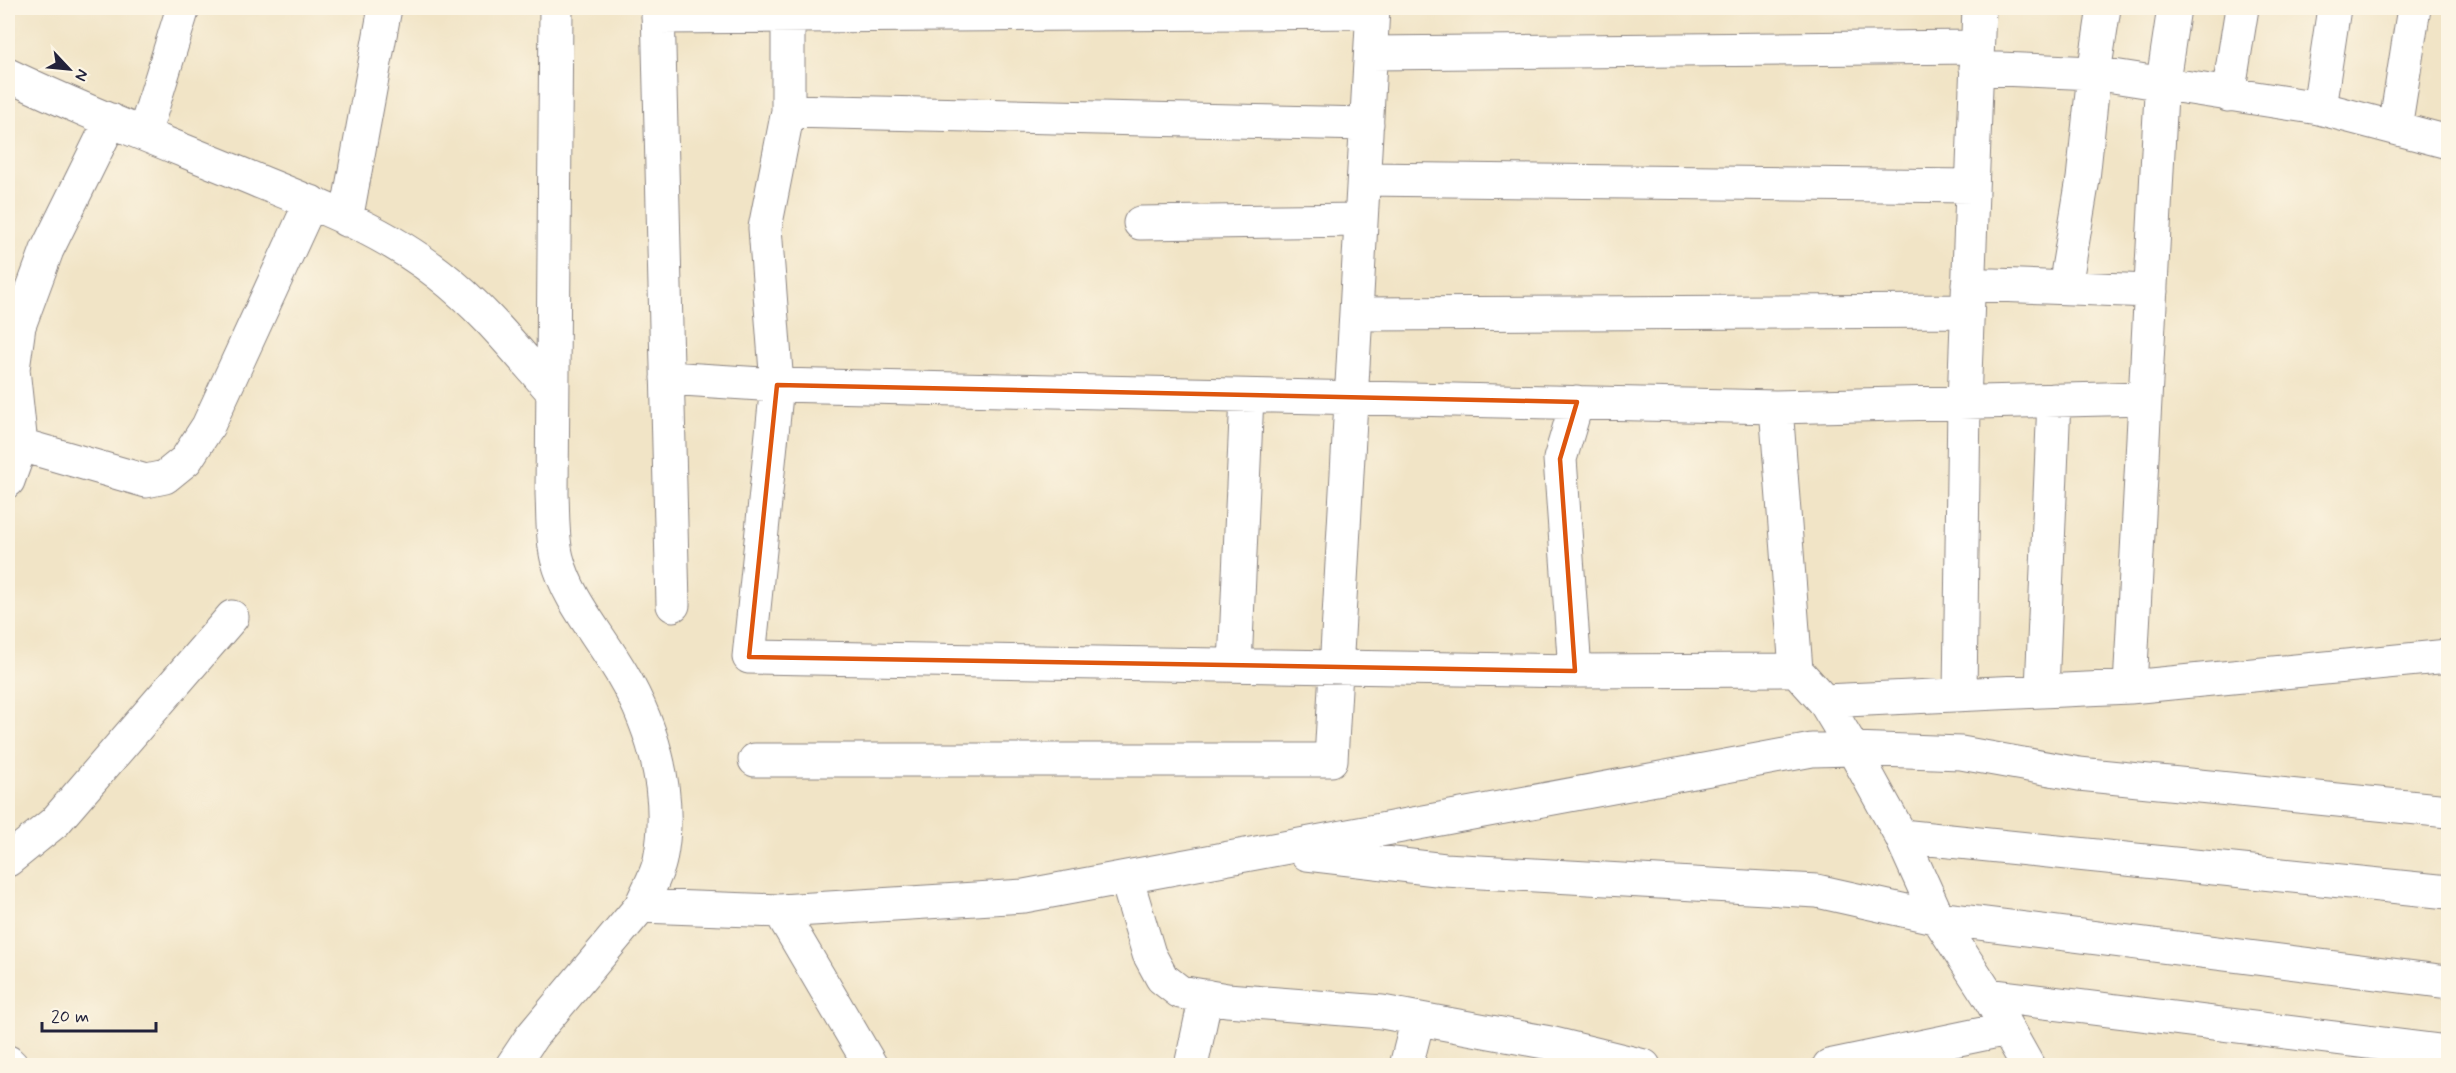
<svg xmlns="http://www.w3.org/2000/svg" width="2456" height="1073" font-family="Mynerve,sans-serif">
<rect width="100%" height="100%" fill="#fcf5e5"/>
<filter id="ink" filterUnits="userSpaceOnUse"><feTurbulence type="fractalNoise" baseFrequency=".0167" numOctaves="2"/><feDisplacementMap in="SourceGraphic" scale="12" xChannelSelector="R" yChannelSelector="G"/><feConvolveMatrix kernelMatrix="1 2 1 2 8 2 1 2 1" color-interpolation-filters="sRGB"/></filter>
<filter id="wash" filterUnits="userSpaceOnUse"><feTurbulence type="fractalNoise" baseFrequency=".008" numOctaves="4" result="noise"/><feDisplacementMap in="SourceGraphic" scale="24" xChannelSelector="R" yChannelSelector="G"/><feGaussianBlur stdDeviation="1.35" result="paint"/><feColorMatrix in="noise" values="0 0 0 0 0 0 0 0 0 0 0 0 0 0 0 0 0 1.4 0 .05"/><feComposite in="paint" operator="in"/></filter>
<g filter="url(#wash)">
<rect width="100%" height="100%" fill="#f1e4c6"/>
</g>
<g filter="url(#ink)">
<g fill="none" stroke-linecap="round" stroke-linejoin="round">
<defs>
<path id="minor" d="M556 8 552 494C553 515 552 538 557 558 567 597 593 627 614 661 651 718 674 791 660 860 657 875 647 891 641 906
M658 8 673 605
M788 16V111L765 228 777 385 749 657 1575 671 1796 670
M658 17 1373 12
M1371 53 1977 47
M1976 68 2094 73 2319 108 2448 142
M8 75C89 114 174 146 258 181 320 206 386 232 439 274 483 308 516 350 552 391
M2228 95 2242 8
M2319 108 2334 8
M788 111 1367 124
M2395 128 2414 8
M144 134 183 8
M1364 179 1972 186
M346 220 385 8
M1140 223 1361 220
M1968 284 2151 291
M2065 287 2083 179 2094 73 2104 8
M1356 314 1967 311
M667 378 777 385 1776 407 1796 670 1824 701 1853 749 1901 836 1938 918 1988 995 2028 1066
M1776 407 2145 398
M21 445 146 481 165 477 186 460 208 426 311 202
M8 481 21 445 13 369 19 326 47 250 111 120
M1235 665 1247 396
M1575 671 1560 459 1577 402
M2130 687 2161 94 2174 8
M2042 690 2054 400
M1960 694 1964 402 1979 8
M1824 701 2130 687 2448 656
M755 760H1331L1373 8
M1901 836 2448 892
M1307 854 1445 870 1817 891 1938 918 2448 982
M8 860 55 822 232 617
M1126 877 1149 954 1162 978 1180 992 1227 1000 1382 1012 1550 1043 1644 1066
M780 911 1024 896 1812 750 1853 749 1961 753 2079 774 2448 811
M1988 995 2448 1052
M8 1062 12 1066
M512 1066 532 1036 641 906 780 911 871 1066
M1191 1066 1206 996
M1406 1066 1418 1019
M1829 1066 2007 1029"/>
</defs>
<use href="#minor" stroke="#8a8380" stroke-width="35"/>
<use href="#minor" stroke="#fff" stroke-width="33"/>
</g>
</g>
<path fill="none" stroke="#de560e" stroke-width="4.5" stroke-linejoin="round" d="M777 385 1577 402 1560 459 1575 671 749 657Z"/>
<rect width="2456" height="1073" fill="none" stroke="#fcf5e5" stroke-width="30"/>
<g transform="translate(69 69) rotate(116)" stroke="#fcf5e5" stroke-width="4.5" paint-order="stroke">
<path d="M0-4.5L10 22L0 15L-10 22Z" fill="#22223b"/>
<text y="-9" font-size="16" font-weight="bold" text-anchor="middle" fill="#22223b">N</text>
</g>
<path d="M42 1022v9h114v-9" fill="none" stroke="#22223b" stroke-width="3"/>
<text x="51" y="1022" font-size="18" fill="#22223b" stroke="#fcf5e5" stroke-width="4.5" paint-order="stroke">20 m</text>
</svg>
